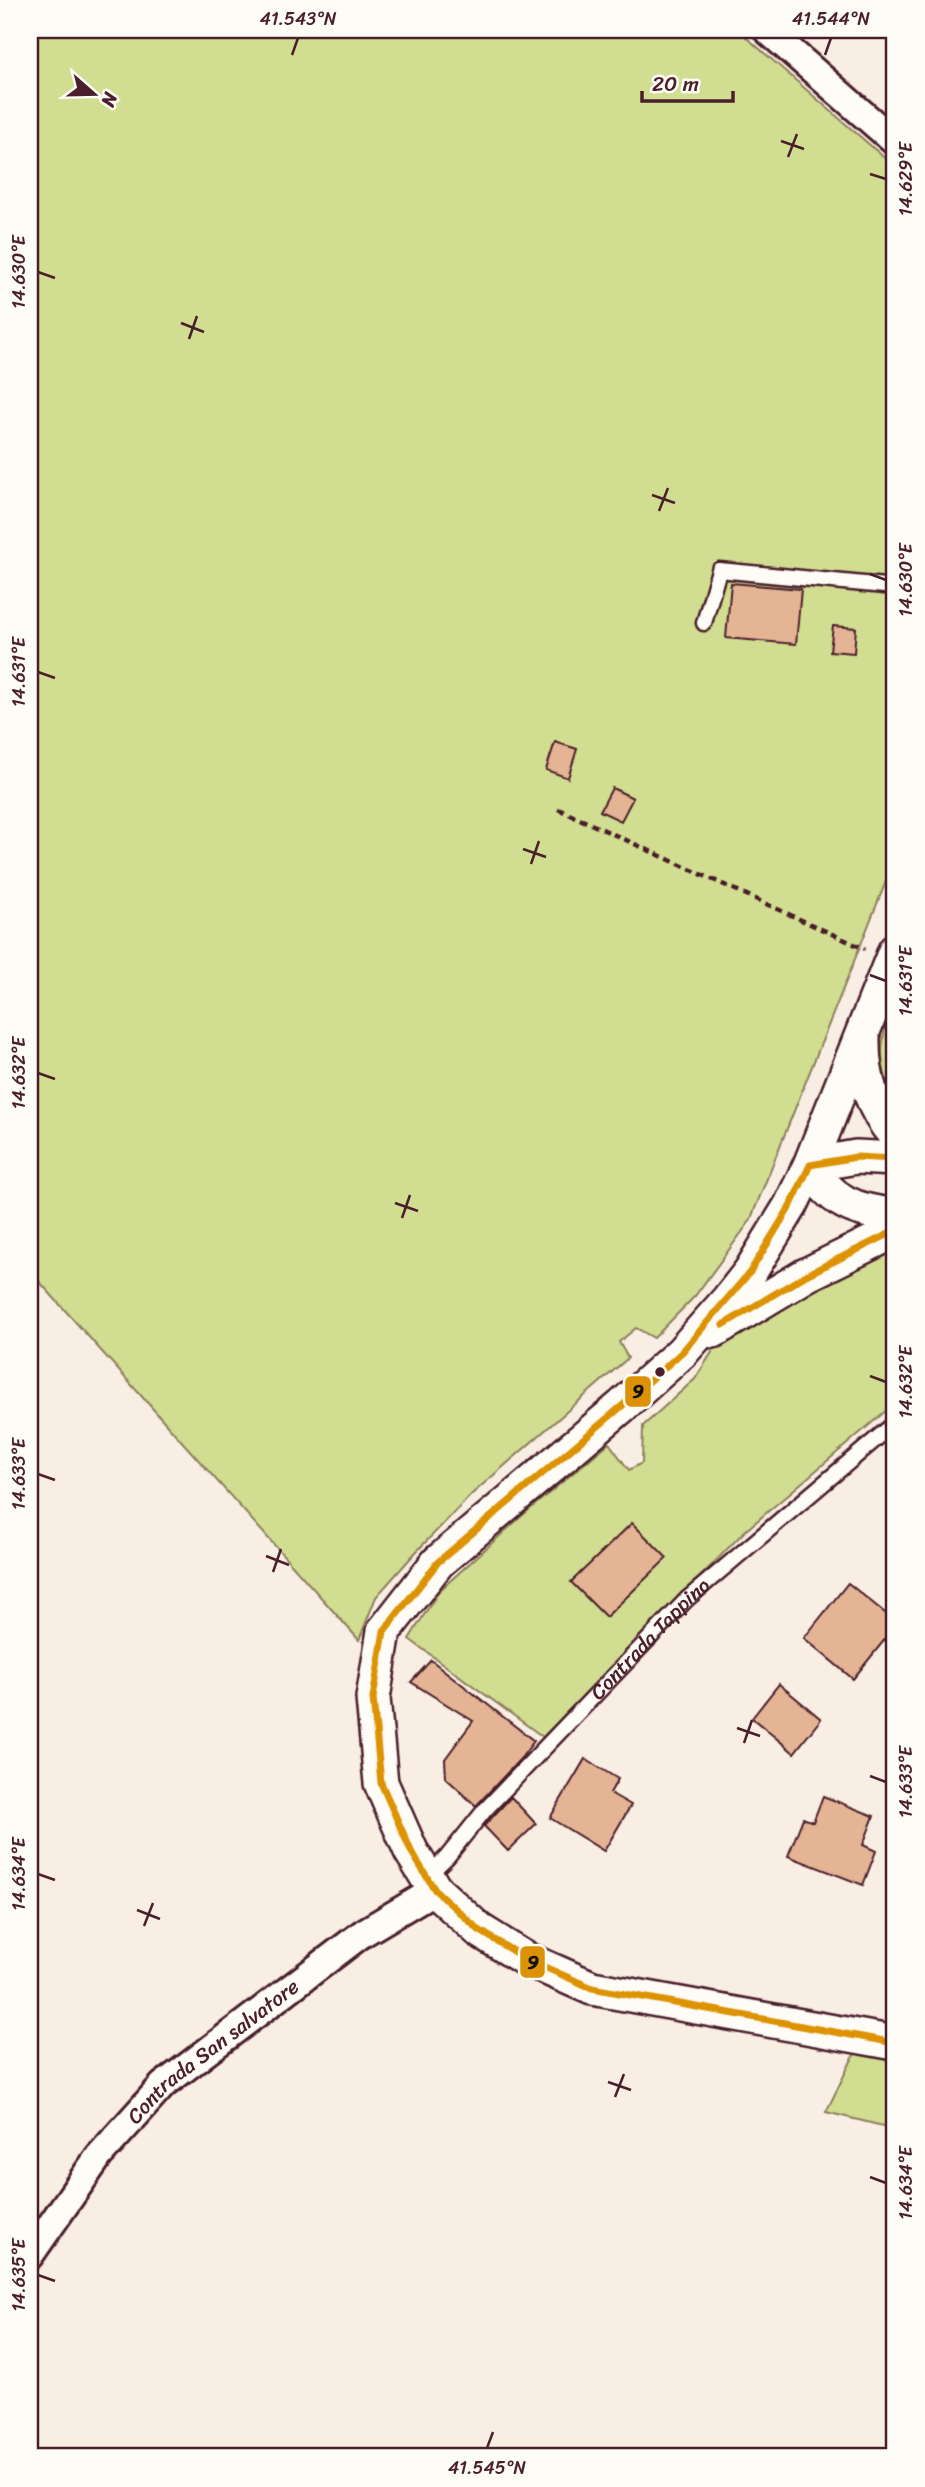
<svg xmlns="http://www.w3.org/2000/svg" width="925" height="2487" font-family="Sriracha,sans-serif">
<rect width="100%" height="100%" fill="#f8eee3"/>
<filter id="ink" filterUnits="userSpaceOnUse"><feTurbulence type="fractalNoise" baseFrequency=".0143" numOctaves="2"/><feDisplacementMap in="SourceGraphic" scale="14" xChannelSelector="R" yChannelSelector="G"/><feConvolveMatrix kernelMatrix="1 2 1 2 8 2 1 2 1" color-interpolation-filters="sRGB"/></filter>
<g filter="url(#ink)">
<path fill="#d1dd90" stroke="#8e7e5e" stroke-width="2" d="M30 30H738L895 167V859L750 1221 695 1296 654 1338 636 1328 619 1342 628 1358 472 1494 415 1553 376 1597 359 1640 30 1271Z
M895 998V1093C873 1066 883 1028 895 998Z
M895 1246V1403L744 1532 543 1737 409 1639 439 1591 524 1514 609 1443 629 1470 642 1463 643 1426 695 1379 721 1338Z
M855 2053 895 2061V2129L826 2112Z"/>
<path fill="#e4b495" stroke="#4a1f2b" stroke-width="2" d="M731 583 801 589 796 644 726 638Z
M833 626 856 628 854 653 830 651Z
M555 742 577 749 568 778 546 770Z
M612 788 633 798 621 821 600 811Z
M632 1523 667 1558 606 1617 571 1582Z
M848 1583 895 1621V1627L853 1679 804 1638Z
M431 1660 534 1741 521 1758 476 1806 446 1778 445 1759 473 1721 411 1682Z
M779 1684 821 1719 794 1753 752 1718Z
M585 1759 618 1779 610 1793 631 1805 604 1851 550 1818Z
M823 1796 874 1816 863 1845 876 1851 863 1885 788 1856 803 1818 813 1822Z
M511 1797 536 1824 508 1851 484 1826Z"/>
<g fill="none" stroke-linecap="round" stroke-linejoin="round">
<defs>
<g id="service">
<path d="M704 623 719 570 895 587"/>
<path id="s1" d="M427 1876 447 1857 484 1811 687 1599 895 1423"/>
</g>
<g id="minor">
<path d="M767 30 895 142"/>
<path id="s2" d="M30 2255 99 2156 163 2085 363 1933 435 1890"/>
</g>
<path id="tertiary" d="M895 951 810 1165 791 1205 750 1272 728 1300 682 1352 622 1406 438 1562 384 1631 373 1698 381 1783 411 1851 435 1890 479 1930 524 1958 592 1988 895 2043
M863 1037C862 1073 871 1108 895 1135
M810 1165C829 1201 856 1212 895 1215
M810 1165 856 1157 895 1159
M713 1331 806 1275 895 1231"/>
</defs>
<use href="#service" stroke="#4a1f2b" stroke-width="19"/>
<use href="#minor" stroke="#4a1f2b" stroke-width="32"/>
<use href="#tertiary" stroke="#4a1f2b" stroke-width="38"/>
<path stroke="#4a1f2b" stroke-width="4.5" stroke-dasharray="7 5" stroke-linecap="butt" d="M558 809 865 949"/>
<use href="#service" stroke="#fdfcf7" stroke-width="14"/>
<use href="#minor" stroke="#fdfcf7" stroke-width="26"/>
<use href="#tertiary" stroke="#fdfcf7" stroke-width="33"/>
<defs>
<path id="bus-1" d="M895 1159 856 1157 810 1165 791 1205 750 1272 682 1352 622 1406 438 1562 384 1631 373 1698 381 1783 411 1851 435 1890 479 1930 524 1958 592 1988 895 2043
M723 1325 806 1275 895 1231"/>
</defs>
<use href="#bus-1" stroke="#fdfcf7" stroke-width="12"/>
<use href="#bus-1" stroke="#dd9206" stroke-width="7"/>
</g>
</g>
<path fill="none" stroke="#4a1f2b" stroke-width="2.5" d="M292 55 298 38M825 55 831 38M781 141 804 149M788 157 797 134M870 174 886 179M38 272 55 278M181 323 204 332M189 339 197 316M652 495 675 503M659 511 668 488M870 574 886 580M38 672 55 678M523 849 546 857M531 864 539 841M870 975 886 981M38 1073 55 1079M395 1203 418 1211M402 1218 410 1195M870 1376 886 1382M38 1474 55 1480M266 1556 289 1565M273 1572 281 1549M737 1728 760 1736M744 1743 752 1720M870 1776 886 1782M38 1874 55 1880M137 1910 160 1919M144 1926 153 1903M608 2082 631 2090M615 2097 624 2074M870 2177 886 2183M38 2275 55 2281M487 2448 493 2432"/>
<circle fill="#4a1f2b" stroke="#fdfcf7" stroke-width="2.5" cx="660" cy="1372" r="6"/>
<g text-anchor="middle" stroke-width="7" stroke-linejoin="round" paint-order="stroke">
<g font-size="21" fill="#4a1f2b" stroke="#fdfcf7">
<text dy="7" stroke="none"><textPath href="#s1" startOffset="326">Contrada Tappino</textPath></text>
<text dy="7" stroke="none"><textPath href="#s2" startOffset="276">Contrada San salvatore</textPath></text>
</g>
</g>
<g stroke="#fdfcf7" stroke-width="2.5">
<rect x="624" y="1375" width="28" height="33" rx="7" fill="#dd9206"/>
<rect x="519" y="1945" width="27" height="34" rx="7" fill="#dd9206"/>
</g>
<g font-size="19" text-anchor="middle" font-weight="bold" fill="#111">
<text x="638" y="1398">9</text>
<text x="533" y="1969">9</text>
</g>
<rect width="925" height="2487" fill="none" stroke="#fdfcf7" stroke-width="77"/>
<g transform="translate(94 94) rotate(110)" stroke="#fdfcf7" stroke-width="5" paint-order="stroke">
<path d="M0-5L12 26L0 18L-12 26Z" fill="#4a1f2b"/>
<text y="-10" font-size="19" font-weight="bold" text-anchor="middle" fill="#4a1f2b">N</text>
</g>
<path d="M642 91v10h91v-10" fill="none" stroke="#4a1f2b" stroke-width="3.5"/>
<text x="652" y="91" font-size="21" fill="#4a1f2b" stroke="#fdfcf7" stroke-width="5" paint-order="stroke">20 m</text>
<rect x="38" y="38" width="848" height="2410" fill="none" stroke="#4a1f2b" stroke-width="2.5"/>
<g font-size="18" text-anchor="middle" fill="#4a1f2b">
<text x="298" y="25">41.543°N</text>
<text x="831" y="25">41.544°N</text>
<text transform="translate(906 179) rotate(-90)" y="6">14.629°E</text>
<text transform="translate(19 272) rotate(-90)" y="6">14.630°E</text>
<text transform="translate(906 580) rotate(-90)" y="6">14.630°E</text>
<text transform="translate(19 672) rotate(-90)" y="6">14.631°E</text>
<text transform="translate(906 981) rotate(-90)" y="6">14.631°E</text>
<text transform="translate(19 1073) rotate(-90)" y="6">14.632°E</text>
<text transform="translate(906 1382) rotate(-90)" y="6">14.632°E</text>
<text transform="translate(19 1474) rotate(-90)" y="6">14.633°E</text>
<text transform="translate(906 1782) rotate(-90)" y="6">14.633°E</text>
<text transform="translate(19 1874) rotate(-90)" y="6">14.634°E</text>
<text transform="translate(906 2183) rotate(-90)" y="6">14.634°E</text>
<text transform="translate(19 2275) rotate(-90)" y="6">14.635°E</text>
<text x="487" y="2474">41.545°N</text>
</g>
</svg>
